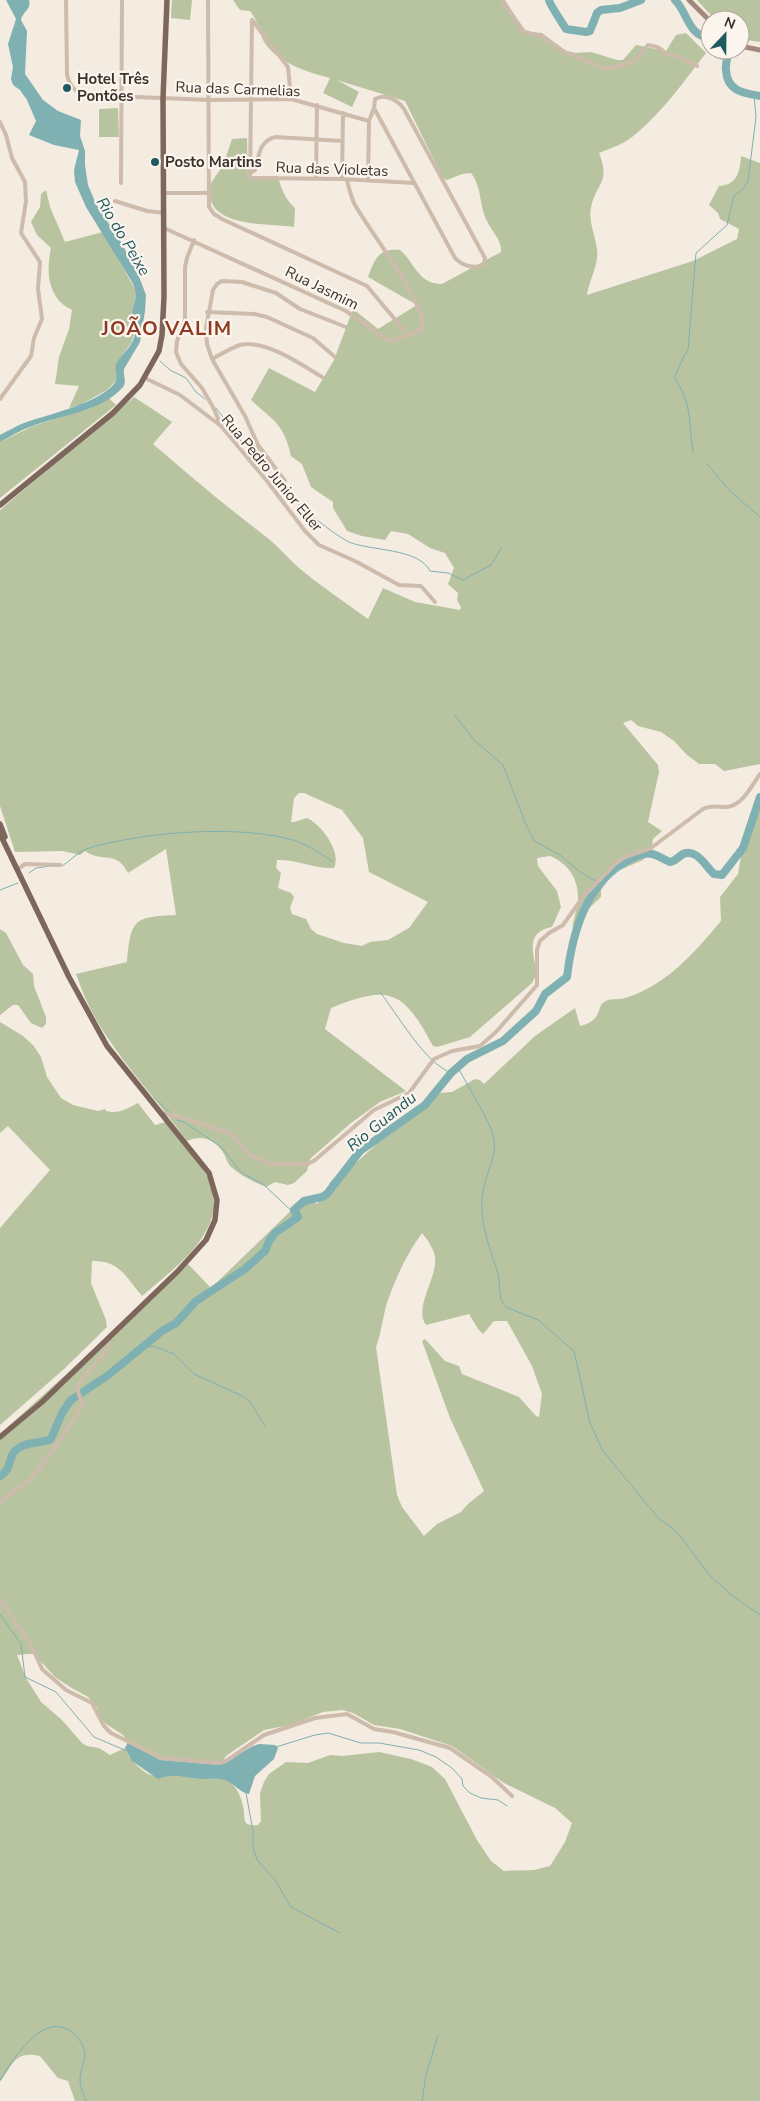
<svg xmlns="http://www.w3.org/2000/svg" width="760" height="2101" font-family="'Nunito Sans',sans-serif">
<rect width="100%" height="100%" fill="#f4ebe1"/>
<path fill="#b8c4a0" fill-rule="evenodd" d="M172 0H192L190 20 171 18Z
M233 0H505L523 29 530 32 542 33 566 51 576 53 591 52 617 60H623L636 45 666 51 676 35 686 33 706 53C685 80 663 111 637 133 626 143 612 148 599 153 611 184 596 182 591 208 588 221 596 237 597 250 599 265 589 280 587 295L693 261 737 239 739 229 720 219 718 213 709 205 719 186C737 185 740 172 741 156L760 163V764L724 771 715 764H699L686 754 674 741 661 732 638 726 631 720 623 723 658 765 659 772 648 822 662 831 653 839 651 852 643 860 613 873 601 890V897L585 912 581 928 573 937C571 920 577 914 578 899 579 880 568 863 550 856L537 858 538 866 557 891 561 907 552 927C525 932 533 954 537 973L532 983 470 1037 437 1047 433 1046C403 990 390 984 331 1008L325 1029 406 1091 380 1102 351 1123 310 1159 307 1171 294 1183 288 1185 275 1182 266 1187C254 1182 241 1176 231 1167 228 1164 226 1158 224 1154 216 1140 202 1134 187 1141 155 1096 114 1056 89 1006 84 996 80 985 76 974L127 962C131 918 134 917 176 915L166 849 128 873C116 849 104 864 85 851L80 855 63 851 15 852 0 806V510L134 397 172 422 153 444C190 476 227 507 265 536 277 545 287 557 298 567 320 586 345 602 368 619L383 588 415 602 460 610 461 607 457 600 458 593 448 584 454 568 445 553 430 548 408 534 391 531 385 540 362 536 347 531 333 508V502L311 487 302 464 291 456C284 424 274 421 251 400L269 368 315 392 334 360 353 309 378 329 417 305 368 277C375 259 378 248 400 250 416 264 418 284 442 284L501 252C502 240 492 232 487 221 479 205 482 187 471 173L462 174 447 180 443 178 405 101 337 80 359 92 352 107 323 93 330 78C307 72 275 62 263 40 259 30 257 19 250 11L240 10ZM299 793H304L342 810 363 838 369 872 428 902 409 928 388 940 370 942 362 946 344 943 317 934 311 929 306 919 292 914 290 908 294 897 291 893 278 888 281 873 276 868 277 860C296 859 314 869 334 868 342 852 321 824 307 818L294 822H291L294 798Z
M697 0H760V42L740 39V20H715Z
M118 108 119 137H99V109Z
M247 138 248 177 278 176C281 189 285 199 295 208L294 227C270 223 205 229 210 188 211 180 218 174 221 168 226 158 229 148 232 139Z
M46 190 50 207 65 242 103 232 136 291 132 318 135 332 131 343 117 363V378L115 382 107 390 80 405 69 408 79 386 55 384 59 357 69 329 72 310C47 298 46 271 51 248L37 235 31 222 40 207 41 194Z
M109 398 116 405 0 498V442L33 426 90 408Z
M760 799V2101H75L68 2081 58 2078 40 2056C14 2050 13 2065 0 2082V1434L188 1264 211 1288 304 1198 317 1204 326 1193 330 1182 341 1172 357 1162 396 1126 418 1113 438 1093 452 1092 475 1079 480 1080 484 1084 535 1036 575 1008 580 1026C605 1020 595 1005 606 1001 612 998 619 1000 625 998 666 986 695 952 721 921L720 897 738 874 742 851 750 838ZM422 1233C427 1239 434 1249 435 1257 438 1277 413 1308 426 1325L469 1314 478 1329 483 1334 494 1321H507L532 1366 542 1394 539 1417 536 1416 519 1397 462 1374 459 1366 445 1361 425 1339 422 1341 450 1418 484 1491 468 1504 461 1512 437 1524 424 1536 402 1507 397 1495 376 1347C382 1331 383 1313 389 1297 397 1275 408 1252 422 1233ZM28 1654H34L55 1677 70 1687 88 1697 97 1707 99 1715 106 1724 123 1735 128 1742 160 1760 220 1765 226 1756 264 1730 290 1725 323 1712 342 1710 353 1713 374 1725 400 1729 452 1746 504 1783 555 1808 572 1823 565 1842 550 1866 534 1870 504 1871 491 1861 477 1840 445 1779 432 1767 411 1759 379 1752 343 1756 330 1755 308 1763 286 1762 269 1774 264 1782 260 1793 261 1821 258 1825C240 1827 246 1817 243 1806 241 1796 235 1782 224 1779 216 1778 208 1779 200 1779 193 1779 185 1775 178 1775 169 1775 159 1777 151 1775 141 1772 128 1757 125 1748L110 1755 99 1748 87 1746 82 1743 62 1720 41 1702 26 1678 17 1655Z
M0 929 6 933 23 965 33 974 34 986 46 1017V1024L42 1028 31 1023 18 1005H13L0 1015Z
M0 1022 23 1036 33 1045 41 1057 47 1077 61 1098 73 1105 98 1111 105 1109 106 1111C119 1114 126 1109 138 1103L155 1125 166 1122C178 1137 192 1152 202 1168 240 1223 178 1265 142 1296 126 1277 119 1260 92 1261L91 1283 106 1320 107 1327 64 1369 0 1425V1228L50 1170 8 1126 0 1133Z"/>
<path fill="#7fb0b2" d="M6 0H29C32 9 22 12 21 20L27 31 25 74 43 100 58 111 81 120 80 136 85 151V165L88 185 96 204 121 242 138 274 146 295 145 311 140 342 124 369C123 375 127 382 123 387 104 410 61 416 35 425 23 429 11 436 0 442V435C8 431 16 426 24 423 49 414 97 404 114 384 120 377 113 370 117 362 123 353 134 345 135 333 135 328 132 323 132 318 132 302 140 297 132 282L86 207 75 182 74 170 79 150 54 145 29 135 36 121 27 100 20 90 13 85 11 79 13 67 8 44 16 19Z
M128 1742 160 1760 220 1765 253 1746 259 1744 275 1745 278 1748 274 1759 255 1776 249 1794C239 1792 234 1783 225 1780 218 1778 208 1779 201 1779 185 1778 174 1772 158 1779L132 1761 125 1748Z"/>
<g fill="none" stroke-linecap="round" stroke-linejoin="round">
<path stroke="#7fb0b2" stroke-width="1" d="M160 361 170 370 186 378 196 392 205 399
M216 408 240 440 254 450
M693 452C688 423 693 403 674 378L683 358 688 350 696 253 727 225 734 196 743 189 748 181 756 117 754 95
M258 456C263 463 267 471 273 478 287 496 329 532 349 542 370 551 419 548 430 571L448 573 463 580 491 565 502 547
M707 464 730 491 760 517
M455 715 474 740 503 765 525 822 534 841 560 855 580 872 596 881
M62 866C70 861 76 854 84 850 93 846 104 844 114 842 164 831 244 826 293 840 308 845 320 853 333 862
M29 873 36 868 51 866
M0 890 18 883
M380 992C398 1015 424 1062 451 1073
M458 1067C468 1088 490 1119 494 1139 497 1157 485 1175 483 1192 478 1221 490 1247 498 1274 501 1285 497 1299 506 1307L538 1320 574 1351 590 1423 603 1451 659 1519 671 1527 681 1537 710 1576 733 1596 760 1615
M154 1097 169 1112
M177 1120 184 1122 220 1146 242 1173 263 1184 298 1217
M143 1348 153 1346 174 1354 194 1374 242 1396 250 1402 265 1426
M0 1614 21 1644 25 1677 56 1692 94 1737 127 1751
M276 1747 315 1735 328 1733 361 1743H379L419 1750 436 1757 452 1768 462 1779 463 1786 470 1793 481 1798 498 1800 507 1806
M246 1793 253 1831V1848L257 1860 275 1880 291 1907 340 1933
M0 2080C12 2061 40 2015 67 2029 75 2032 81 2041 84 2049 87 2060 80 2068 80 2079 80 2086 83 2094 86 2101
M422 2101 426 2075 438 2035"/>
<path stroke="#7fb0b2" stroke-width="8" d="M549 0C550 5 563 24 566 29L586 32 590 31 597 13 601 10 620 8 641 0
M675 0C688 13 688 36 710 38
M727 50C729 57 725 63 726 70 727 91 743 93 760 96
M0 1476C13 1468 7 1458 16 1450 25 1441 40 1444 51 1439L62 1413 71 1400 107 1376 162 1331 176 1323 196 1301 245 1269 265 1251 269 1241 275 1233 298 1217 294 1210 304 1201 322 1197 327 1194 360 1151 425 1105 451 1073 467 1059 503 1041 536 1011 545 994 567 977C572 935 586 883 627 861 634 857 644 852 652 854 658 855 664 860 670 862 676 861 678 857 683 854 697 848 706 867 714 874L722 875 743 848 760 797"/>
<path stroke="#cdbbac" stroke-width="4" d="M66 0 67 75C70 87 75 92 87 95L210 100 291 99 369 121
M208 0 209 207 214 214 222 219 367 286 408 335
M502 0 524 32 541 36 563 51 606 69 629 63 637 58 648 45C657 46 661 48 667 55L678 56 697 66
M252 20 250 178 342 179 414 183
M252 20 288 67 291 99
M0 122 6 135 12 158 25 182 26 201 21 233 40 262 38 289 42 319 34 338 31 356 0 399
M250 173 255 170C259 156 259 140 276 137L342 141
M316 178 317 105
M342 179 343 113
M368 180 369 121 374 108 375 99C385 93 398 100 404 109L485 258 484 265C475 269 462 266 455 258L374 108
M121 183 122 0
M164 193H209
M115 201 147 211 164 213
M164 228 346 311 387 340C394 341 399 338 405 336 411 334 420 333 422 327 428 306 367 227 355 205 351 197 349 189 347 180
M194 240 187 258 185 267V319L177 341 176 352 181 364 202 388 214 409 221 426
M207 312 254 314 267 317 313 338 335 357
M212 359C221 354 231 348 240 345 265 339 302 365 322 377
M145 378 180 395 221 426 267 481 305 531 319 545 355 561 399 585 421 586 435 602
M249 460 256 453 258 446
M285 481 258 445 245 416 212 359 207 344 206 328 213 290 217 284 222 281 242 282 276 293 300 309 346 327
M18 869 25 864 60 865
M162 1113 184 1118 231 1134 250 1155 270 1164H308L315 1160 374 1110 409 1093 434 1059 452 1051 480 1046 496 1032 537 985V950L540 941 549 933 563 925 583 897 616 863 625 857 651 848 703 809C711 805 718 807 727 807 743 805 752 785 760 774
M0 1502 29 1480 39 1469 63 1436 82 1405C82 1398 76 1392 78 1385 79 1382 102 1357 106 1351L109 1346 107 1339
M0 1600 32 1647 42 1669 66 1690 92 1703 104 1726 111 1733 161 1758 220 1763 226 1761 264 1735 315 1718 347 1714 374 1729 393 1732 450 1748 492 1777 512 1796"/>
<path stroke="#a18a7d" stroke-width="5" d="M689 0 710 21
M740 46 760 50"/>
<path stroke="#7d675c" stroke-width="5.5" d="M0 505 113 413 140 385 159 351 162 335 164 297 163 98 167 0
M0 824 5 837
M0 834 69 977 107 1046 209 1173 217 1200 215 1220 206 1240 177 1272 42 1402 0 1437"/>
</g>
<g fill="#1f5a5e" stroke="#fbf5ee" stroke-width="2">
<circle cx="67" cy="88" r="5"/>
<circle cx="155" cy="162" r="5"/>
</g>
<g text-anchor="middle" stroke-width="4.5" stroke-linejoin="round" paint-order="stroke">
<g font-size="15" font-weight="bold" fill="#3b302b" stroke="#fbf5ee" text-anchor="start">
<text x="77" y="84">Hotel Três<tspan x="77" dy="17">Pontões</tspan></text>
<text x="165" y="167">Posto Martins</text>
</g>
<g font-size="15" fill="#3b302b" stroke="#fbf5ee">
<text transform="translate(238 89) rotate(2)" y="5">Rua das Carmelias</text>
<text transform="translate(332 169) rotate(2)" y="5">Rua das Violetas</text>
<text transform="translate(322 288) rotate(26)" y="5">Rua Jasmim</text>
<text transform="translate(272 473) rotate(50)" y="5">Rua Pedro Junior Eller</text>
</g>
<g font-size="16" font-style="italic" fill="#1f5a5e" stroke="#fbf5ee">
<text transform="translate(124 236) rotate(59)" y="6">Rio do Peixe</text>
<text transform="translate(381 1121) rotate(-39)" y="6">Rio Guandu</text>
</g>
<g font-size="20" font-weight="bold" letter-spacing="1" fill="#8c3b22" stroke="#fbf5ee">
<text x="167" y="335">JOÃO VALIM</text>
</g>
</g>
<g transform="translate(725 35) rotate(22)"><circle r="24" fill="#fbf5ee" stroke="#aea6a0"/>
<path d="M0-4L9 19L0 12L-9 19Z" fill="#1f5a5e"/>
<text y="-8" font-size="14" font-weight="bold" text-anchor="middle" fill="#3b302b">N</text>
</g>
</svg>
